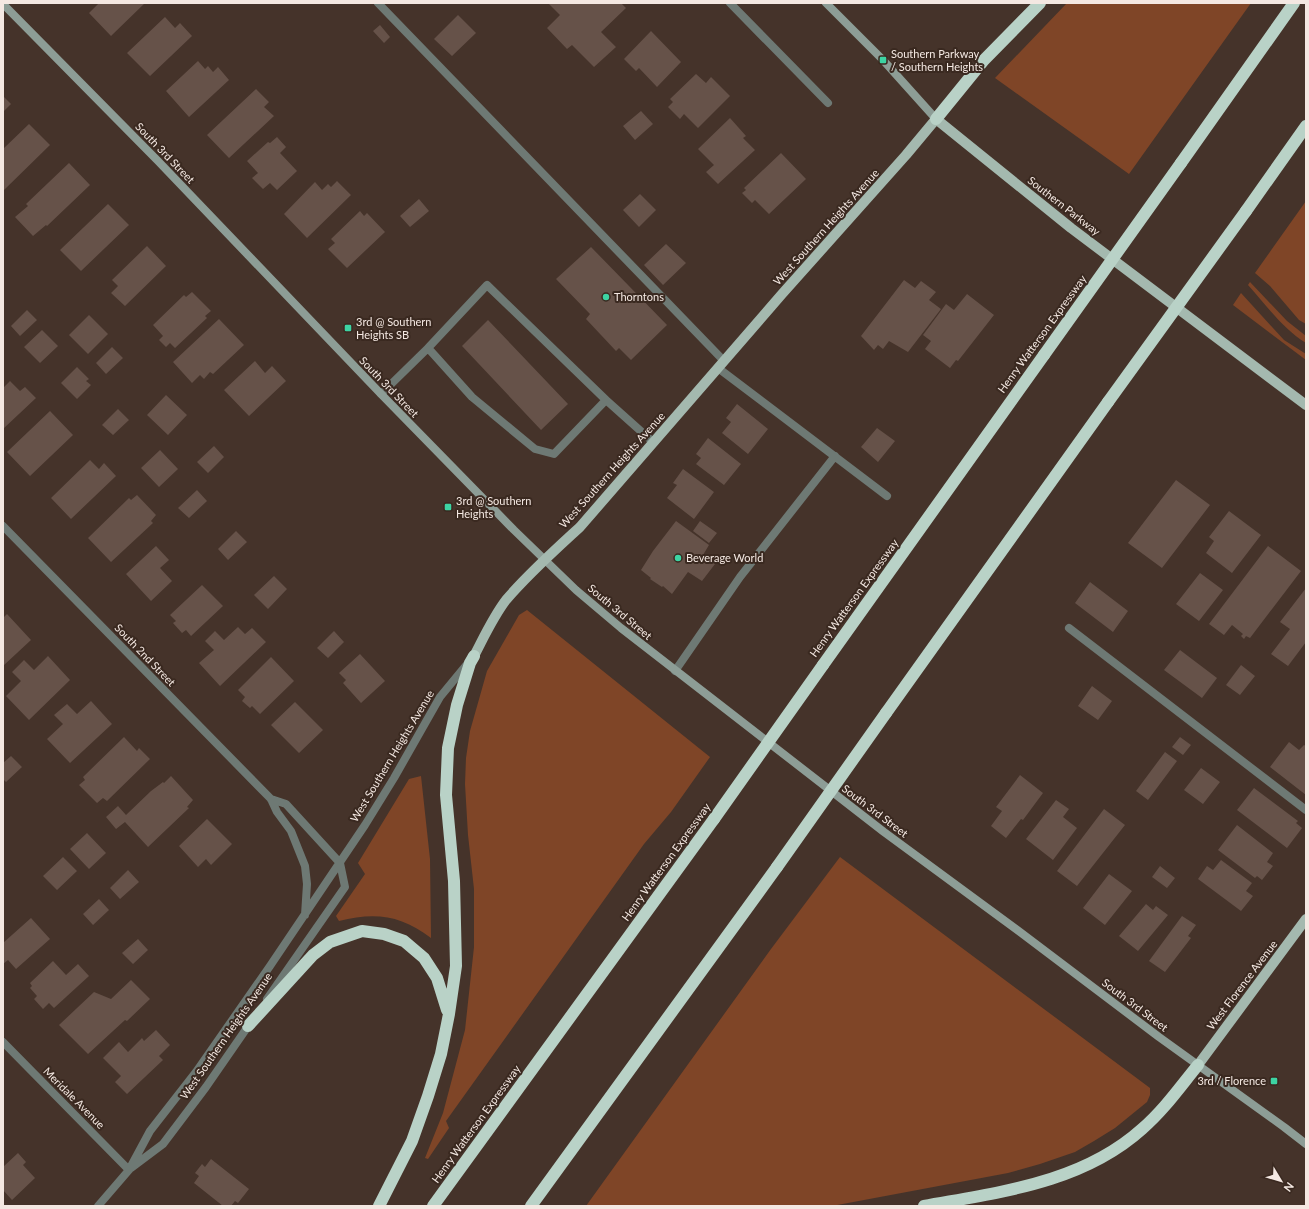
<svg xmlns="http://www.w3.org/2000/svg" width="1309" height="1209" font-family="Lato,sans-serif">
<rect width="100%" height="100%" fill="#45332a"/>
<path fill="#7f4527" d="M1067 3H1251L1129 174 995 78Z
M1306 201V324L1299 320 1270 286 1255 273Z
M1250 282 1287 321 1306 336V343C1283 329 1266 305 1248 285Z
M1241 293 1284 340 1306 354V360L1233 305Z
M527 610 710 757 671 812 644 844 446 1121 449 1128 428 1159 425 1158 443 1113 465 1030 474 947V889L468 835 465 784 466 758 470 731 487 671 519 615Z
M421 776 430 859 431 938C401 915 375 912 339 921L336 916 365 874 358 863 409 779Z
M840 857 1150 1088V1095L1147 1102 1115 1128 1094 1141 1075 1152 1040 1164 1008 1173 832 1206H586L771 949Z"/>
<path fill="#665249" d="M99 3H145L111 36 89 13Z
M548 3H621L626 8 601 32 616 47 594 67 572 45 567 49 547 28 560 15Z
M458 15 476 33 452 56 434 39Z
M165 17 175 28 180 23 192 36 150 76 127 53Z
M380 25 390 37 384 43 373 31Z
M651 31 681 62 657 87 639 68 636 71 624 59Z
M198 61 205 69 208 66 213 72 218 67 229 80 189 117 166 91Z
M696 74 706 83 711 77 730 96 698 128 684 114 680 119 668 107 673 102 670 99Z
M256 89 269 102 264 107 274 116 229 158 207 135Z
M3 96 11 104 3 112Z
M641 111 653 124 635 140 623 126Z
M730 118 746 136 743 138 755 150 718 184 706 172 714 165 698 149Z
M29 124 50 145 3 191V149Z
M277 137 286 147 280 153 297 171 277 190 270 183 263 189 252 178 258 173 247 161 268 142 270 143Z
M781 153 806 179 769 214 755 200 752 203 742 193 746 190 744 188Z
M69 163 90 185 47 226 46 225 33 236 15 217 28 206 26 204Z
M337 181 351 195 307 238 284 214 315 182 322 190 328 184 331 187Z
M640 194 656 210 639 227 623 210Z
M419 199 429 211 410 227 400 216Z
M108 204 129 225 81 271 60 250Z
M360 211 364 216 367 213 385 232 347 268 328 249 335 243 331 239Z
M666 244 686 263 663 285 644 265Z
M147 246 166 266 125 306 111 293 118 286 112 280Z
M591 247 667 325 631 360 619 348 616 351 586 319 590 314 556 279Z
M904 280 915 288 921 281 936 292 929 300 941 309 908 352 889 341 883 349 878 345 874 350 861 336Z
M192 292 211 311 205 316 207 318 175 348 170 343 166 347 159 340 163 336 153 325 184 295 186 297Z
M967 294 994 315 958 361 956 360 950 368 925 349 931 341 923 335 946 304 954 310Z
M27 310 37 320 20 336 11 326Z
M89 315 108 334 88 354 69 335Z
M219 319 244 345 213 374 210 372 204 379 200 375 192 383 173 362Z
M488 320 568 404 541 430 462 346Z
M42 330 58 346 40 363 24 347Z
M112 347 123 358 106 374 96 363Z
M255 361 265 373 272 366 286 381 249 416 224 390Z
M77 367 89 379 86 381 91 385 77 399 61 383Z
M10 381 20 391 25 387 36 398 3 429V388Z
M166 395 187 415 168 435 147 415Z
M737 404 768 429 748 454 722 433 731 422 726 418Z
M118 409 129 420 113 435 102 425Z
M50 411 73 435 30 476 7 452Z
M877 428 895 441 878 462 861 447Z
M708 438 741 464 724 485 696 464 701 458 696 454Z
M214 446 224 457 208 473 197 462Z
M160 450 178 469 159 487 141 468Z
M90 460 99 469 104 463 116 476 71 519 51 498Z
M683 469 714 492 694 519 667 498 677 485 673 483Z
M1176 480 1210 505 1162 568 1128 543Z
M197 490 207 501 189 518 178 508Z
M137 495 156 515 151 521 153 523 111 562 88 538 129 498 131 500Z
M1229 511 1261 535 1232 573 1206 553 1214 541 1209 537Z
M676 521 709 545 703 555 715 564 702 581 688 572 672 594 663 586 662 587 650 579 651 578 641 570 653 551Z
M700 521 717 533 709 543 693 531Z
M236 531 247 542 228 560 218 549Z
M156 546 169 560 160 568 172 581 151 601 126 574Z
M1268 546 1301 571 1250 638 1246 636 1244 639 1241 636 1243 634 1232 625 1224 635 1209 624Z
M1200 573 1223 590 1199 621 1176 604Z
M274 576 287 589 268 609 254 595Z
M1090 582 1128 611 1113 632 1075 603Z
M202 585 223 606 191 636 186 630 182 633 173 623 176 621 170 615Z
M1306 588V642L1288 666 1271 654 1290 629 1280 622Z
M7 614 31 640 3 666V618Z
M238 627 245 634 252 628 266 642 220 686 199 663 214 650 205 641 215 631 224 640Z
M334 631 344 642 328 658 317 648Z
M1180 650 1217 678 1202 698 1164 670Z
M360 654 385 681 361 703 343 683 346 680 339 673Z
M48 656 70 680 29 720 6 696 21 681 12 672 24 660 34 670Z
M271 657 294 681 260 714 252 706 250 708 242 701 245 697 238 690Z
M1241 665 1255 676 1240 695 1226 685Z
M1092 686 1112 701 1098 720 1078 706Z
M91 701 112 724 70 763 47 739 63 724 54 715 67 704 77 714Z
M295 702 323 730 299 753 271 725Z
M124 737 137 751 139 748 150 759 107 801 103 798 97 803 79 785 85 780 83 777Z
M1180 737 1191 745 1183 755 1172 747Z
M1289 742 1299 750 1304 745 1306 746V795L1270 767Z
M1165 752 1177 761 1148 800 1136 791Z
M11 756 22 767 6 782 3 779V763Z
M1201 768 1220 782 1203 804 1184 790Z
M1020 775 1043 793 1023 820 1021 819 1006 838 991 826 1002 811 996 807Z
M171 776 193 800 187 807 189 808 148 847 125 822 116 829 106 817 118 806 126 815 151 791 163 782 164 783Z
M1254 788 1298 821 1296 823 1302 828 1287 848 1237 810Z
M1056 800 1069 809 1063 817 1077 828 1053 860 1026 839Z
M1104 809 1125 825 1077 886 1057 871Z
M207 819 232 844 211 865 206 859 198 867 179 846Z
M1237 825 1273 853 1267 862 1273 866 1262 880 1257 876 1255 878 1218 850Z
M87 833 106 853 89 869 70 849Z
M63 857 77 871 57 890 43 876Z
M1221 860 1252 883 1246 891 1253 896 1241 911 1198 879 1207 866 1213 870Z
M1160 866 1175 878 1167 888 1152 877Z
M128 870 139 882 120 899 110 888Z
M1109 874 1132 891 1105 925 1083 908Z
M99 899 109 910 93 925 83 914Z
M1146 904 1153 910 1156 906 1168 915 1138 951 1119 936Z
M1182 916 1196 925 1188 936 1191 938 1165 972 1149 961Z
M31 918 50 939 16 969 8 960 3 964V943Z
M138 939 148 950 133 964 122 953Z
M53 961 66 975 78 964 89 976 54 1008 49 1003 43 1009 34 999 37 996 30 988 32 986 30 983Z
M131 980 150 999 127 1021 125 1020 88 1054 59 1025 94 992 111 999Z
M156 1030 170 1045 159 1056 163 1060 127 1094 115 1082 121 1076 103 1058 119 1042 128 1052 142 1038 144 1041Z
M18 1153 26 1162 23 1165 35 1178 12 1200 3 1190V1167Z
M211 1159 249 1189 238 1203 235 1201 231 1206H223L194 1183 199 1176 195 1173 202 1164 205 1167Z"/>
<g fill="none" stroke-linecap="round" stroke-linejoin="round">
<path stroke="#6e7974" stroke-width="8" d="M378 3 724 361
M730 3 828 103
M428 348 487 285 606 400
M718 368 887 496
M381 394 428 348 472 397 535 449 554 454 606 400 653 442
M1069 628 1306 810
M675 671 740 577 835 456"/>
<path stroke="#6e7974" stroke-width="8" d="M3 526 271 799 277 812 291 831 305 866 307 884 305 915
M267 999 345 887 340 863 286 804 271 799
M3 1042 129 1170
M131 1168 163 1144 206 1087 251 1022
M98 1206 129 1170 150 1131 196 1072 270 966 365 825 394 778 440 697 468 663"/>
<path stroke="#8d9d96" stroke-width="8" d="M826 3 883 60 936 119
M3 4 158 161 381 394 514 530 576 590 621 628 884 832 1020 932 1159 1037 1284 1127 1306 1144"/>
<path stroke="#a4b9af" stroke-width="10" d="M474 656C484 637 493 617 506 600 528 574 555 550 580 527L782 294 906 155 936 119 1071 228 1306 405
M1198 1065 1306 919"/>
<path stroke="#b9d2c7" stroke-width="12" d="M936 119 984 60 1040 3
M1181 163 1294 3
M1246 211 1306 126
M823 665 1044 355
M886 713 1108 402
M248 1026 313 955 330 942 362 931 384 934 404 941 424 958 437 978 447 1010
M379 1206 412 1141 428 1096 441 1054 449 1014 456 966 454 881 446 795 448 748 457 705 470 663 474 656
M433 1206 714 819
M531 1206 777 867
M924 1206C1000 1192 1082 1183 1142 1129 1164 1110 1180 1087 1198 1065"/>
<path stroke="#b9d2c7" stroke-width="12" d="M1044 355 1181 163
M1108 402 1246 211
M714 819 823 665
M777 867 886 713"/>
</g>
<g fill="#3dd4a3" stroke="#3a2920" stroke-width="1.5">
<rect x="879" y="56" width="8" height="8" rx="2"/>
<circle cx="606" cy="297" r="4"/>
<rect x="344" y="324" width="8" height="8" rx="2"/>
<rect x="444" y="503" width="8" height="8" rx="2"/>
<circle cx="678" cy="558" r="4"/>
<rect x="1270" y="1077" width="8" height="8" rx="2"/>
</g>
<g text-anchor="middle" stroke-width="4" stroke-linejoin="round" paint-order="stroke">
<g font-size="11" fill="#f4e8e2" stroke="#3a2920" text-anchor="start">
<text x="891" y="58">Southern Parkway<tspan x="891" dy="13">/ Southern Heights</tspan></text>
<text x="614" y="301">Thorntons</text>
<text x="356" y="326">3rd @ Southern<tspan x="356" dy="13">Heights SB</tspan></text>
<text x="456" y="505">3rd @ Southern<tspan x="456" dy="13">Heights</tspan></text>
<text x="686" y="562">Beverage World</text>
<text x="1266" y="1085" text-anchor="end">3rd / Florence</text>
</g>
<g font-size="11" fill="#f4e8e2" stroke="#3a2920">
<text transform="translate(165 153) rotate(46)" y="4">South 3rd Street</text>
<text transform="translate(1064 206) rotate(38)" y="4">Southern Parkway</text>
<text transform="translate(826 227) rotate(-48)" y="4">West Southern Heights Avenue</text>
<text transform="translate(1042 334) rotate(-54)" y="4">Henry Watterson Expressway</text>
<text transform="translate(389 387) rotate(46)" y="4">South 3rd Street</text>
<text transform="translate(612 470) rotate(-48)" y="4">West Southern Heights Avenue</text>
<text transform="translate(854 598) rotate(-54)" y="4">Henry Watterson Expressway</text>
<text transform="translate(620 612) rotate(40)" y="4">South 3rd Street</text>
<text transform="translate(145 655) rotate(46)" y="4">South 2nd Street</text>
<text transform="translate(392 756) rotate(-59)" y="4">West Southern Heights Avenue</text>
<text transform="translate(875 811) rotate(37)" y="4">South 3rd Street</text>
<text transform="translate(666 862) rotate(-54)" y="4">Henry Watterson Expressway</text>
<text transform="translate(1242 985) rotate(-53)" y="4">West Florence Avenue</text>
<text transform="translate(1135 1005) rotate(37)" y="4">South 3rd Street</text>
<text transform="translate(226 1036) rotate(-55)" y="4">West Southern Heights Avenue</text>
<text transform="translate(74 1098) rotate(45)" y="4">Meridale Avenue</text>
<text transform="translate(476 1124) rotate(-54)" y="4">Henry Watterson Expressway</text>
</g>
</g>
<rect width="1309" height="1209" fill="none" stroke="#f4e8e2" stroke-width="8"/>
<g transform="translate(1281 1181) rotate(128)" stroke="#3a2920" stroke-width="3" paint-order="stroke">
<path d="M0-3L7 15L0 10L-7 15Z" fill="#f4e8e2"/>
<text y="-6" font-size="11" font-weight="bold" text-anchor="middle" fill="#f4e8e2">N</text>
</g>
</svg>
